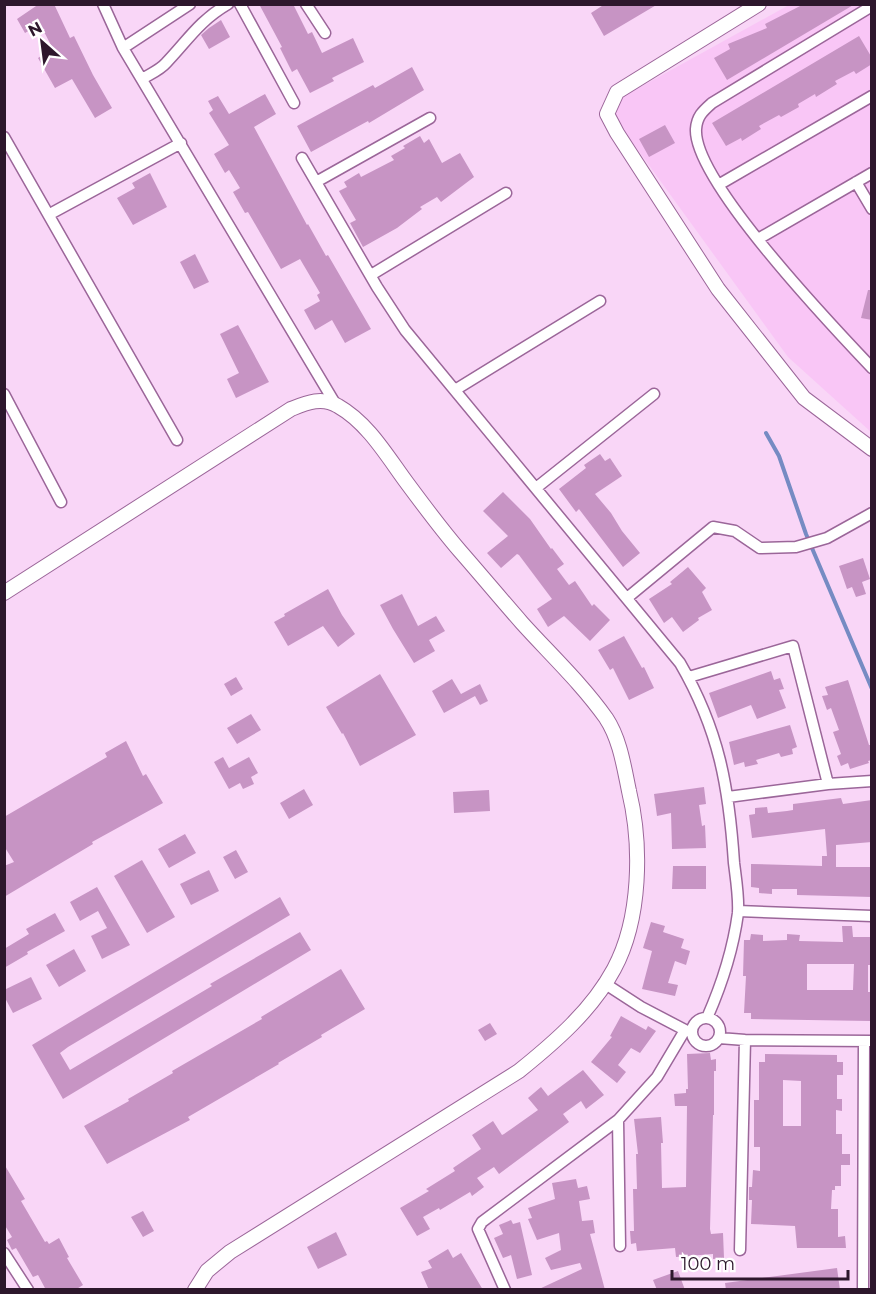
<svg xmlns="http://www.w3.org/2000/svg" width="876" height="1294" font-family="Montserrat,sans-serif">
<rect width="100%" height="100%" fill="#f9d6f7"/>
<path fill="#f9c6f6" d="M789 5H871V432L788 357 606 106Z"/>
<g fill="none" stroke-linecap="round" stroke-linejoin="round">
<path stroke="#768bc3" stroke-width="4" d="M766 433 779 456 806 534 872 689"/>
</g>
<path fill="#c794c4" fill-rule="evenodd" d="M39 4H54L70 38 74 36 93 75 112 108 95 118 72 79 55 88 38 58 53 49 40 24 25 33 17 19Z
M259 4H293L308 34 312 32 322 53 353 38 364 62 332 78 334 81 310 93 297 69 292 72 280 48 282 47Z
M605 4H658L604 36 591 13Z
M804 4H855L727 80 714 58 730 49 728 44 767 28 765 24Z
M221 20 230 37 209 49 201 35 209 28Z
M859 36 872 58V64L856 74 854 71 835 81 837 84 816 97 815 94 798 104 799 107 781 117 779 115 759 126 761 129 742 141 741 138 726 146 712 123Z
M412 67 424 90 369 123 368 121 311 152 297 126 373 85 375 88Z
M265 94 276 114 254 127 307 225 308 224 326 256 328 255 371 329 345 343 332 320 315 330 304 310 320 301 317 295 320 293 300 259 281 269 248 212 245 213 233 192 240 188 229 170 225 173 214 154 229 145 209 113 213 110 208 101 218 96 229 114Z
M665 125 675 143 649 157 639 139Z
M420 136 424 143 429 139 442 163 460 153 474 177 441 202 437 197 420 207 422 209 397 228 363 247 350 223 356 220 339 191 347 187 344 182 359 173 361 177 394 160 391 156 405 148 403 146Z
M150 173 167 207 133 225 117 198 135 188 132 183Z
M195 254 209 282 194 289 180 262Z
M868 290H872V320L861 318Z
M238 325 269 382 236 398 227 379 239 373 220 334Z
M600 454 605 461 610 458 622 476 595 494 611 513 622 531 640 553 623 567 579 509 576 512 559 489 586 468 584 465Z
M503 492 530 519 551 549 552 548 564 564 557 569 569 585 575 581 592 606 594 604 610 620 590 641 564 616 548 627 537 609 552 599 519 555 517 554 501 568 487 553 508 536 483 511Z
M863 558 870 579 862 582 866 594 856 597 852 587 847 589 839 566Z
M688 567 706 588 702 592 712 610 698 618 699 620 683 632 672 617 664 623 649 599 672 584 670 582Z
M328 589 342 615 355 634 338 647 323 626 288 646 274 622 285 616 284 614Z
M402 594 418 626 436 616 445 631 429 640 435 651 414 663 393 629 380 605Z
M624 636 642 668 644 667 654 688 629 700 613 668 610 670 598 650Z
M771 671 774 680 780 678 784 689 779 690 786 708 757 719 751 705 718 718 709 693Z
M380 674 416 735 360 766 343 733 342 734 326 707Z
M236 677 243 689 231 696 224 684Z
M452 679 461 694 480 684 488 701 480 705 475 696 444 713 432 691Z
M848 680 869 745H872V760L868 761 869 763 850 769 848 763 841 766 837 756 841 754 833 732 839 730 831 708 827 710 822 696 828 695 825 687Z
M251 714 261 730 237 744 227 728Z
M790 725 797 747 792 749 793 754 781 757 779 753 756 760 758 764 745 767 744 762 734 765 729 742Z
M126 741 143 776 146 774 163 803 92 842 93 844 4 897V866L14 862 4 846V817L107 757 105 753Z
M223 757 229 768 249 757 258 773 251 777 254 784 243 789 240 783 229 789 214 762Z
M704 787 706 804 699 805 702 826 705 825 706 848 672 849 671 813 657 816 654 794Z
M304 789 313 805 289 819 280 803Z
M489 790 490 811 454 813 453 792Z
M841 798 843 804 872 800V842L836 845V867H872V897L797 895V889H772V894L759 893V888L751 887V864L822 866V856H827L825 829 752 838 749 815 755 814V808L767 807 768 813 787 811 793 810V804Z
M185 834 196 853 169 868 158 849Z
M236 850 248 872 235 879 223 857Z
M142 860 175 917 147 933 114 876Z
M673 866H706V889H672Z
M209 870 219 891 191 905 180 884Z
M97 887 130 945 102 959 91 936 107 928 98 911 80 921 70 902Z
M280 897 290 915 68 1047 60 1053 70 1070 212 986 210 984 300 932 311 950 63 1099 32 1045Z
M55 913 65 931 27 952 28 954 4 968V949L29 934 26 929Z
M651 922 665 926 663 932 684 939 681 948 690 951 686 965 675 961 668 983 678 985 675 996 642 989 652 951 643 948Z
M842 926H852L853 937H872V965H868V992H872V1015H870V1021L751 1019V1013H744L746 976H743L744 940H750L751 934 763 935V941L787 940V934L800 935 799 941 843 942ZM807 964H854L853 990H807Z
M74 949 86 971 59 987 46 965Z
M341 969 365 1009 321 1035 322 1037 278 1063 279 1064 188 1117 190 1120 107 1164 84 1126 129 1101 128 1099 173 1073 172 1071 262 1019 261 1017Z
M31 977 42 999 13 1013 4 996V990Z
M621 1016 646 1030 648 1026 656 1031 640 1053 631 1048 618 1065 626 1072 617 1083 591 1062 612 1037 610 1036Z
M490 1023 497 1034 485 1041 478 1030Z
M710 1053 711 1060 716 1059V1071H714V1115H713L710 1229 711 1234 723 1233 724 1258 713 1259V1254L676 1257 675 1248 637 1251 636 1243 631 1244 630 1231H634L633 1189H637L636 1154H638L634 1119 661 1117 663 1143H661L662 1188 686 1187 687 1106H675L674 1094 686 1093V1089H688L687 1054Z
M765 1054 837 1055V1062H843V1075H837V1099H842V1111L836 1110V1134H842V1154H850V1165H841V1186H835V1190H832L831 1209H838V1237L845 1236 846 1248H797L795 1226 751 1224 752 1200H749V1187H752L753 1170 760 1171V1147H754V1100H759V1062H765ZM783 1080 801 1081V1126H783Z
M583 1070 604 1095 586 1109 581 1101 563 1114 569 1122 499 1174 494 1167 477 1178 484 1187 472 1196 470 1192 440 1210 439 1208 423 1217 430 1229 417 1236 400 1208 429 1191 426 1189 455 1171 453 1168 481 1149 472 1135 493 1121 502 1135 504 1134 538 1110 528 1098 541 1087 548 1096Z
M4 1164 25 1199 21 1201 45 1242 47 1241 49 1244 59 1238 69 1257 67 1258 83 1285 75 1290H46L38 1275 33 1277 16 1248 12 1250 7 1240 12 1237 4 1224Z
M576 1179 578 1188 587 1186 590 1199 579 1201 582 1221 593 1220 595 1233 590 1234 605 1290H537L582 1269 580 1263 551 1270 545 1258 561 1250 559 1233 537 1240 528 1219 532 1218 528 1208 555 1199 552 1183Z
M143 1211 154 1231 143 1237 131 1217Z
M511 1220 513 1224 520 1222 532 1275 517 1279 511 1255 503 1258 494 1238 503 1234 499 1225Z
M336 1232 347 1255 318 1269 307 1247Z
M448 1249 453 1258 461 1253 483 1290H429L421 1272 432 1268 428 1261Z
M837 1268 840 1290H726L725 1283Z
M678 1271 685 1290H657L653 1280Z"/>
<g fill="none" stroke-linecap="round" stroke-linejoin="round">
<defs>
<path id="minor" d="M103 4 123 48 336 405
M240 4 294 103
M306 4 325 33
M872 6 712 103C703 111 697 116 696 129 693 180 834 328 872 368
M123 48 190 4
M142 79C150 74 160 70 166 63 188 40 199 21 228 4
M4 137 177 440
M302 158 377 287 405 330 680 663C719 730 729 787 734 863 736 879 739 897 738 913 733 950 722 984 707 1018
M316 182 430 118
M856 182 872 209
M720 184 872 96
M50 214 181 143
M758 239 872 173
M371 275 506 193
M455 390 600 301
M4 394 61 502
M536 488 654 394
M627 598 713 527 735 531 760 548 796 547 827 538 872 513
M689 677 793 646 828 784
M728 797 828 784 872 781
M738 911 872 916
M604 983 641 1007 685 1030
M692 1032a14 14 0 1 1 28 0a14 14 0 1 1-28 0Z
M719 1038 745 1040 872 1041
M618 1120 620 1246
M740 1250 745 1040
M4 1253 28 1290
M505 1290 478 1229 482 1222 618 1120 657 1077 685 1030 692 1032
M863 1290 864 1041"/>
<path id="tertiary" d="M759 4 617 92 607 114 617 133 718 289 804 398 872 449
M4 593 291 409C306 403 322 396 338 406 368 423 387 456 407 483 424 506 441 529 460 551 481 575 501 599 522 623 550 654 582 684 606 718 620 739 624 767 629 791 642 845 641 919 614 969 592 1010 555 1042 519 1071L230 1252 207 1271 195 1290"/>
</defs>
<use href="#minor" stroke="#9b6699" stroke-width="13"/>
<use href="#tertiary" stroke="#9b6699" stroke-width="16"/>
<use href="#minor" stroke="#fff" stroke-width="10"/>
<use href="#tertiary" stroke="#fff" stroke-width="14"/>
</g>
<rect width="876" height="1294" fill="none" stroke="#2d172c" stroke-width="12"/>
<g transform="translate(42 42) rotate(332)" stroke="#ffffff" stroke-width="4.5" paint-order="stroke">
<path d="M0-4.5L10 22L0 15L-10 22Z" fill="#2d172c"/>
<text y="-9" font-size="16" font-weight="bold" text-anchor="middle" fill="#2d172c">N</text>
</g>
<path d="M672 1270v9h176v-9" fill="none" stroke="#2d172c" stroke-width="3"/>
<text x="681" y="1270" font-size="18" fill="#2d172c" stroke="#ffffff" stroke-width="4.5" paint-order="stroke">100 m</text>
</svg>
